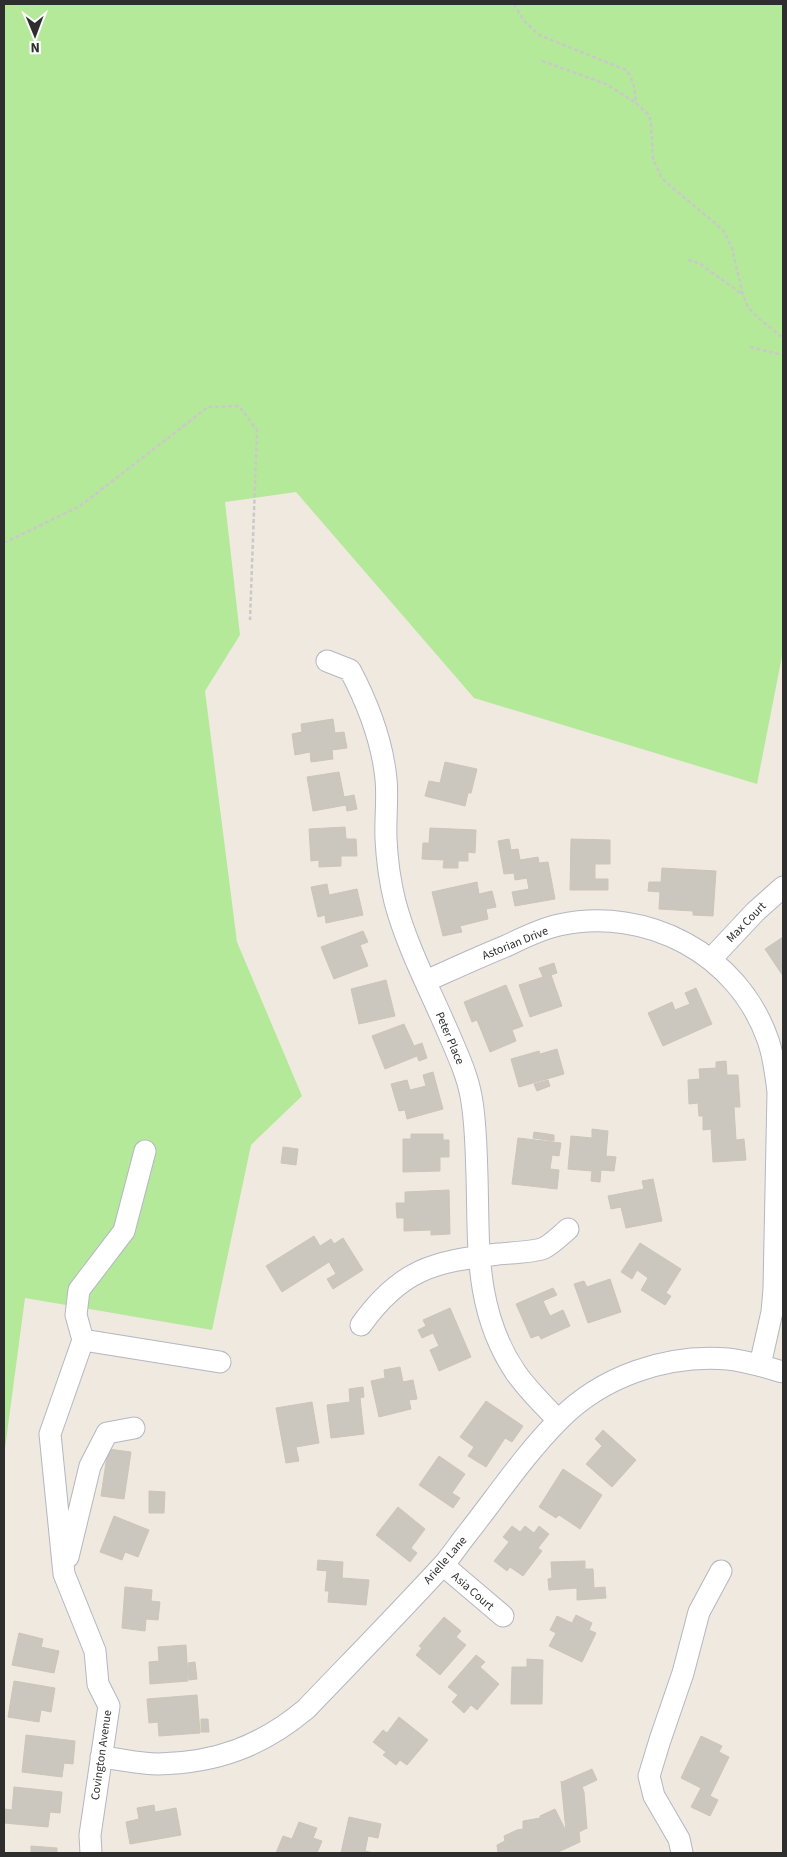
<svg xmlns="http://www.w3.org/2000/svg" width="787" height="1857" font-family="'Source Sans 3',sans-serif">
<rect width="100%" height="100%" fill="#f0e9e0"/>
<path fill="#b5e99a" d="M4 4H783V651L757 784 474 698 296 492 225 502 240 635 205 691 237 942 302 1096 251 1145 212 1330 25 1298 4 1456Z"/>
<path fill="#cbc7be" stroke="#ccc5b9" d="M333 719 335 733 344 732 347 748 332 750 333 759 311 762 310 752 295 755 292 734 302 732 301 724Z
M445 762 477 769 471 793H468L465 806 425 796 429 781 440 783Z
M339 772 344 797 354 795 357 809 347 811 346 805 313 811 307 777Z
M345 827 346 839H356L357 856H341V866L319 867V860L311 861 309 829Z
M430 828 476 830 475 853 468 852V861H458V868H443L444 860 422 859 423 843H429Z
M509 839 511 850 518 849 520 860 538 857 539 863 548 862 555 899 515 906 512 892 529 889 527 878 515 880 514 873 504 874 498 841Z
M571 839 610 840V864H595V879H608V890H570Z
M662 868 716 871 713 916 693 915V911L659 909 660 892 648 891 649 882H661Z
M477 882 479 894 492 891 496 907 486 909 488 919 460 926 462 932 443 936 432 892Z
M327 884 329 895 357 889 363 915 326 923 325 915 318 917 311 887Z
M363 931 368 942 360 945 368 966 334 979 321 947Z
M783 937V976L765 949Z
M554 963 557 973 551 975 562 1006 530 1017 519 985 543 977 539 968Z
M386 980 395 1016 359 1024 351 989Z
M506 985 523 1026 512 1030 516 1041 490 1052 477 1020 472 1022 464 1002Z
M696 988 712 1024 663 1046 648 1013 672 1002 675 1010 690 1004 685 993Z
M404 1024 414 1046 422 1043 427 1058 419 1061 417 1056 385 1069 372 1036Z
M557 1049 564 1074 519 1087 511 1059 539 1051 540 1054Z
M726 1061 727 1075H738L740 1107H734L736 1140 744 1139 746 1160 713 1162 711 1129 703 1130V1116H699L698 1103 689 1104 688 1080 700 1079 699 1069 716 1068V1062Z
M433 1072 443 1109 407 1119 405 1110 399 1111 391 1084 407 1080 410 1090 426 1086 423 1075Z
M548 1080 550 1086 537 1091 534 1084Z
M592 1129 608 1131 606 1156 616 1157 614 1171 601 1170 600 1182 591 1181 592 1171 568 1169 571 1136 592 1138Z
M534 1132 554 1135V1141L533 1138Z
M411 1134H443V1140H449V1157H440V1171L403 1172V1139H411Z
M518 1138 561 1143 559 1156 552 1155 550 1169 559 1170 557 1189 512 1184Z
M283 1147 298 1149 296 1165 281 1163Z
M653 1179 662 1221 626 1228 621 1207 611 1209 608 1196 644 1189 642 1181Z
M449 1190 450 1234 431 1235V1230L404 1231V1218H397L396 1203H405V1192Z
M314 1236 320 1246 331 1239 334 1244 343 1238 363 1270 333 1289 327 1279 336 1274 329 1262 282 1292 266 1266Z
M640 1243 681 1269 666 1293 671 1296 665 1305 641 1290 648 1278 637 1270 632 1279 621 1272Z
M610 1279 621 1312 588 1323 574 1284 584 1281 587 1287Z
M553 1288 557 1295 543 1301 550 1316 563 1310 570 1326 541 1339 539 1335 531 1338 516 1304Z
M450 1308 471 1357 439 1371 430 1350 439 1346 433 1333 422 1338 418 1330 426 1326 423 1320Z
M400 1367 403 1382 413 1380 417 1399 409 1400 411 1409 379 1417 371 1381 385 1378 384 1370Z
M363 1387 364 1397 360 1398 364 1434 331 1438 327 1405 350 1402 349 1389Z
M486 1401 523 1426 512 1442 505 1438 486 1467 468 1456 474 1447 460 1437Z
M312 1402 319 1443 296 1447 299 1461 286 1463 276 1408Z
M603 1430 636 1460 612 1487 586 1464 602 1446 595 1439Z
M108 1449 131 1452 124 1499 101 1496Z
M439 1456 465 1474 452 1493 460 1498 453 1508 419 1485Z
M563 1469 602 1495 580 1529 559 1515 556 1518 539 1507Z
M149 1491 165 1492 164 1513H149Z
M398 1507 425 1529 411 1548 417 1553 410 1562 376 1535Z
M114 1516 149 1530 138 1557 125 1552 122 1560 100 1552Z
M512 1526 520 1532 525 1526 534 1533 539 1526 549 1534 538 1548 542 1551 523 1576 510 1567 507 1571 494 1561 509 1542 503 1537Z
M318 1560 343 1562 342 1578 369 1580 366 1605 328 1602 329 1591H325L327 1571 317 1570Z
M585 1561V1569H593L594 1588 605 1587 606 1598 577 1600V1588L549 1590 548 1579 552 1578 551 1562Z
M125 1587 152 1590 151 1601 160 1602 158 1620 146 1619 145 1631 122 1628Z
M576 1615 592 1623 589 1630 596 1633 582 1662 549 1646 556 1633 550 1630 557 1616 572 1623Z
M444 1617 461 1631 456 1637 466 1645 440 1675 416 1655 422 1648 419 1646Z
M19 1633 43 1639 41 1647 59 1651 54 1673 12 1665Z
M186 1645 188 1681 150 1684 149 1662 159 1661 158 1647Z
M476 1655 485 1662 480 1667 499 1684 477 1710 471 1705 464 1713 452 1702 458 1695 448 1687Z
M527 1659 543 1660 542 1704H511L512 1667H527Z
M195 1662 197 1679 189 1680 188 1663Z
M14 1681 55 1688 51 1712 41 1710 39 1722 8 1717Z
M197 1695 200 1733 159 1736 158 1722 149 1723 147 1699Z
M399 1717 428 1740 407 1765 400 1760 396 1765 383 1755 386 1752 373 1742 383 1730 387 1733Z
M201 1719H208L209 1732H201Z
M26 1735 75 1741 73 1764 64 1763 62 1777 22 1772Z
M701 1736 722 1746 719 1752 729 1757 710 1796 718 1800 710 1816 691 1807 701 1788 681 1778Z
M592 1769 597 1780 582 1787 584 1792 587 1829V1828L579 1832 580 1842 556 1853H498L497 1845 505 1841 504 1836 517 1830 523 1829V1821L540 1818V1816L555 1809 566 1831 561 1781 562 1782Z
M14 1787 62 1792 60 1813 50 1812 48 1827 4 1823V1809L12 1810Z
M154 1805 155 1812 176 1808 181 1835 130 1844 126 1822 139 1819 137 1808Z
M349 1817 381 1824 378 1838 368 1836 365 1851 374 1853H341Z
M299 1822 317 1828 313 1838 322 1841 317 1853H276L283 1836 292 1839Z
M31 1846 57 1848V1853H31Z"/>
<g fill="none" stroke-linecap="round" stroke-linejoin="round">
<defs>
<path id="minor" d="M327 661 350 670C368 704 382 739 386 779 388 799 385 819 386 839 387 860 390 882 395 902 407 947 430 990 448 1032 457 1053 467 1074 471 1096 476 1122 476 1149 477 1176 479 1246 474 1311 516 1373 528 1390 543 1405 558 1420
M711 959 755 912 783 887
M426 981C453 969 479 957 506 946 523 938 540 929 559 925 647 906 738 954 768 1040 774 1057 776 1075 778 1092L774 1289 772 1312 760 1365
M361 1325C401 1269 433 1262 498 1254 509 1253 536 1252 544 1248 552 1244 561 1235 568 1229
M83 1340 220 1362
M68 1557 90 1466 107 1433 134 1428
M443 1565 503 1616
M101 1757C120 1759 140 1764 158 1764 216 1763 262 1746 306 1709 352 1661 399 1613 444 1564 452 1555 459 1544 467 1534 497 1496 525 1454 559 1420 602 1376 667 1354 728 1359 747 1361 765 1367 783 1372
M91 1853 90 1835 109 1706 98 1684 95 1651 64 1574 50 1434 83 1340 76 1315 79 1290 124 1231 145 1151
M682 1853 679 1839 654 1796 649 1776 660 1740 683 1673 699 1612 721 1571"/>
</defs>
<use href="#minor" stroke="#b4b6c2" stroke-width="23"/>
<path stroke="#c9c9c9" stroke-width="2.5" stroke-dasharray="4 2.5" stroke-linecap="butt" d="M514 4 524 21 539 35 626 70C634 80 635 90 636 103L649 115 651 123 653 159 661 177 668 184 723 230 732 248 743 295 748 307 757 317 783 338
M542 61 606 84 636 103
M688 260 699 263 742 294
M750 347 783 355
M4 543 80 506 208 407 239 406 257 430 250 620"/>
<use href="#minor" stroke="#fff" stroke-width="21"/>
</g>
<g text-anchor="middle" stroke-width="4.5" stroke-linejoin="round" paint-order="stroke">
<g font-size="12" fill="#2e2e2e" stroke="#fff">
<text transform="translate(746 922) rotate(-46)" y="4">Max Court</text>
<text transform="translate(515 943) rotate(-22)" y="4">Astorian Drive</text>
<text transform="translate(450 1038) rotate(67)" y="4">Peter Place</text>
<text transform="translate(445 1560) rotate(-49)" y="4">Arielle Lane</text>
<text transform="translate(473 1591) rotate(41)" y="4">Asia Court</text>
<text transform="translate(101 1755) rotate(-82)" y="4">Covington Avenue</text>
</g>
</g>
<rect width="787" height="1857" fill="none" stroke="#2e2e2e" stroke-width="10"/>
<g transform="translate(35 35) rotate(179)" stroke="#ffffff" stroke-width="4" paint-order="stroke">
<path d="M0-4L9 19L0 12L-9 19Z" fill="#2e2e2e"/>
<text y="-8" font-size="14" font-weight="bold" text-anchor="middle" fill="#2e2e2e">N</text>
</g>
</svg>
